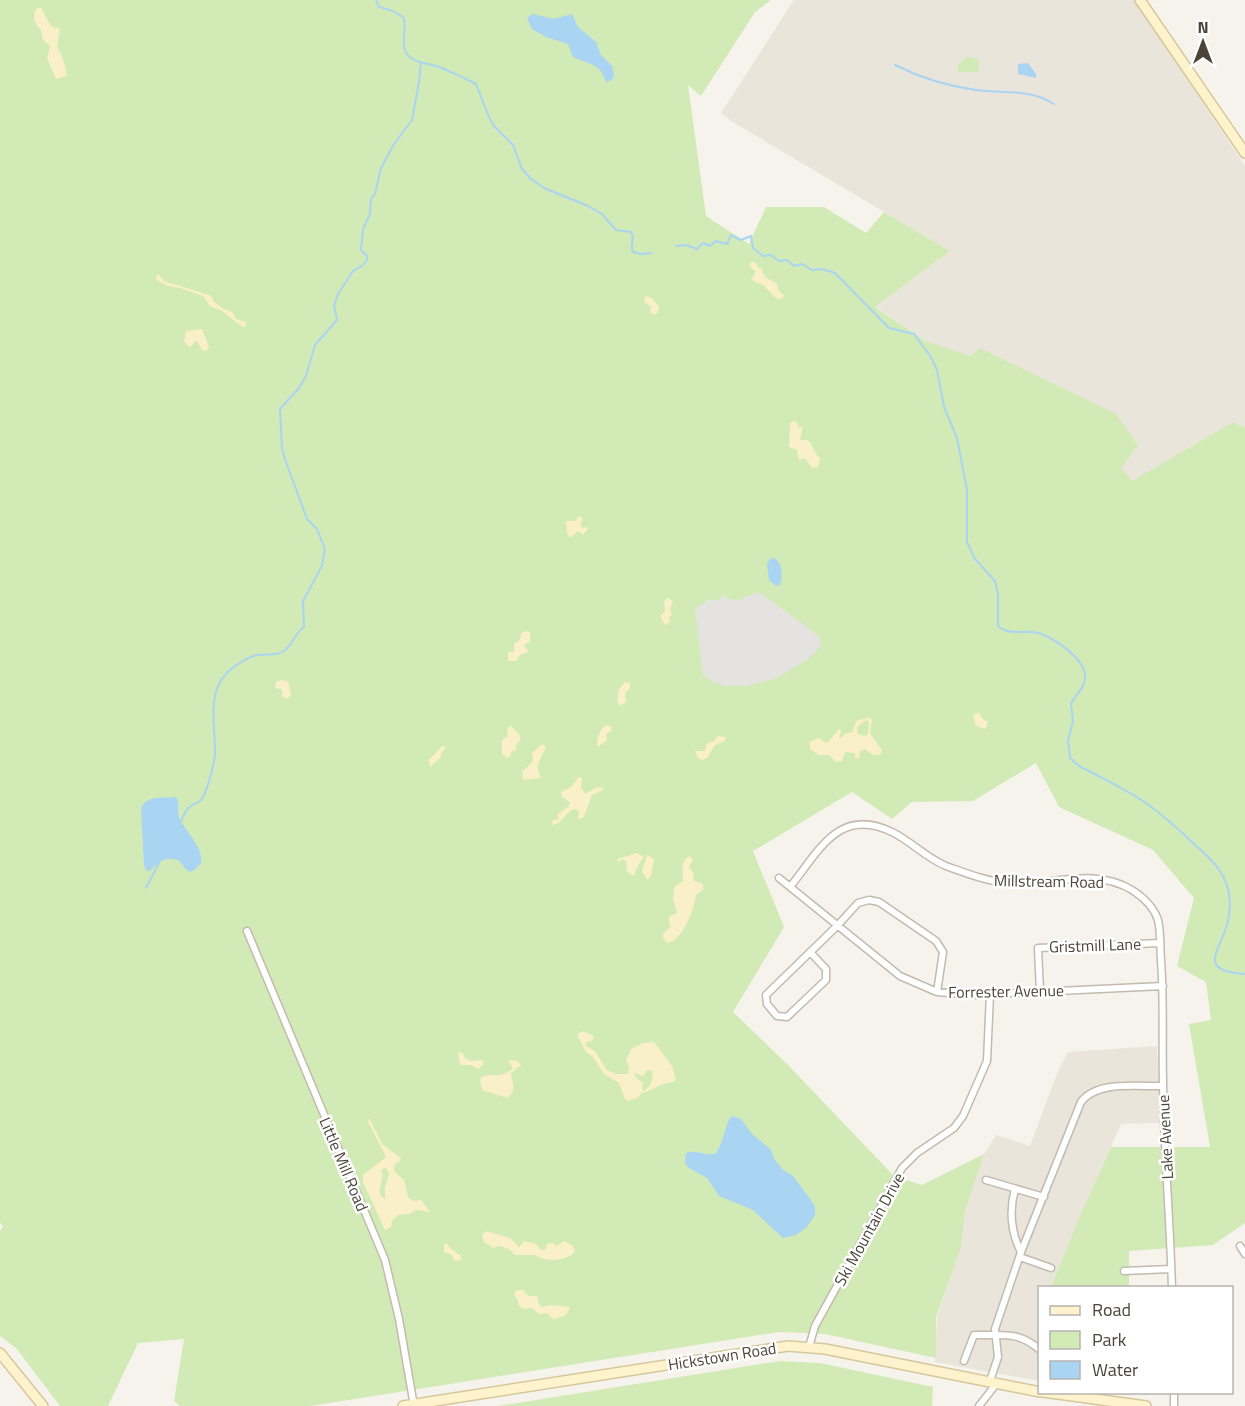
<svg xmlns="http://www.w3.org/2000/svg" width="1245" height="1406" font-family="'Titillium Web',sans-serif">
<rect width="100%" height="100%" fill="#f6f3ec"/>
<path fill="#eae5da" d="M794 0H1134L1245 166V427L1233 422 1126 485 971 356 926 341 875 306 950 251 731 121 721 113Z
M1157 1046 1160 1123 1121 1124 1082 1211 1051 1287 1040 1288 1039 1381 935 1362 937 1316 961 1248 965 1211 984 1154 996 1135 1030 1146 1058 1071 1068 1052Z"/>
<path fill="#d2eab5" d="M0 0H771L755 12 701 96 688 85 706 216 749 244 766 207H824L866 233 884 212 950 251 875 307 926 341 971 356 980 348 1116 414 1138 445 1121 468 1132 481 1233 422 1245 427V1223L1213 1245 1129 1251V1287H1051L1082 1211 1111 1147H1210L1189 1024 1211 1020 1206 982 1177 966 1194 898 1153 850 1059 807 1036 763 973 801 912 802 892 819 852 792 753 851 784 927 733 1012 788 1065 894 1176 922 1185 984 1154 965 1211 961 1248 936 1317V1358L825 1334 779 1332 310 1406H180L174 1401 184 1339 138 1343 108 1406H60L16 1348 0 1336V1231L3 1226 0 1223Z
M967 57 979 59V71L977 72H958V64Z
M780 1361 820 1363 933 1387 932 1406H498Z"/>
<path fill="#f9efc9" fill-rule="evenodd" d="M37 8H41L51 26 60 29 57 47C63 56 65 65 67 76L56 79 47 58 50 46 43 40 41 30C34 25 32 15 37 8Z
M751 262H755L758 268H761L765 277 777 284 778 290 784 295 783 298 777 299 763 285 751 280 756 271 749 266Z
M157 275H159L164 281 209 295 213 298V301L224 309 232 312 236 319 246 322V326L243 327 222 311 210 306 203 296 180 288 168 286 156 280Z
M647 296 653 299 659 307 658 312 655 315 651 313 650 306 644 302 645 297Z
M202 329 209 347 207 351 202 350 197 341H195L190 348 184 341 186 331Z
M792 421 797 422 799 428 803 426 800 440H807C814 445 813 453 820 458L818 467 812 468 805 458 799 460 797 450 789 447 790 424Z
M579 516 583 518 580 525 582 528 587 527 588 529 583 535 578 531 570 538 567 533 566 521H575Z
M668 598 673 601 670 609 672 615 668 618 671 621 665 625 660 616 665 611 664 601Z
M525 631 530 632V642L525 644 524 646 528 650V652L520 655 516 661H508V652H514V644L520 640 521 634Z
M282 680 288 682C289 686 291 693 291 696L286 699 282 696V689L275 688 276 682Z
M625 682 630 683V688L625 693 626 702 620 706 617 701 619 689Z
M976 713H979L983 719 988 722 986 729 976 726 973 715Z
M869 718 872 720 870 733 882 750 881 755H873L865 749 860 751 859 758H855V753L845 752 842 761 836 762 829 755H819L810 749 809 742 819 738 826 743 828 742 840 728 841 733 839 737 842 738 844 734 852 732 857 720ZM866 720 869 722 868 734 864 736 858 734 857 727Z
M606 725 611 726 612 730 606 734 607 740 598 747C595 741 600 729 606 725Z
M511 726 519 734 521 740 516 745V750L511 752 510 757 507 758 502 754V740L508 736 507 728Z
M718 736 726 737 725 741 715 745 707 758 703 760 698 758 695 751H705L707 743 713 742Z
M542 744 546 747 537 766 541 778 524 780 522 777 523 771 533 761 532 753Z
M442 746 446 747 441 754V757L430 767 429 760Z
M579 777 582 778 581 787 585 794 597 787 605 789 592 795 584 817 578 819 579 811 574 809C564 813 563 824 552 825L553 820H558V814L569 806 570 802 562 797 561 792 571 787Z
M637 853 644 857 637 867 634 876 627 872 626 861 622 859 618 863 617 859Z
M647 855 654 859 651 876 647 880 642 871Z
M689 856 693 860 689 867 693 872 694 881 703 884V890L696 895C694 909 683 941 667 943L663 938V934L671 926 669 922V917L677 913 673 899 674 887 683 881C683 873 680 861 689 856Z
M583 1031 594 1036 592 1041 586 1042V1046L595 1051 607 1070 616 1074H628L629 1066 626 1061 631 1049 643 1043 654 1042 672 1066 676 1079 674 1082C660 1082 654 1091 641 1093L639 1097 628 1101 625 1099 619 1083 604 1074 593 1057 586 1052 577 1034ZM647 1070 652 1071C654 1079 651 1087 643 1091L642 1082 637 1079 634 1073 643 1076Z
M458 1052 463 1053 465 1058 471 1061 482 1060 484 1064 478 1069 471 1065H460Z
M508 1060 517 1061 521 1065 511 1073C512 1084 517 1089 508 1098L482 1090 480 1079 483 1076C495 1074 502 1078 513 1068Z
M369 1118 383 1145 401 1158 400 1161 395 1164 394 1171 404 1180 408 1197 413 1201 421 1200 430 1212 416 1210 410 1214 398 1215 392 1221 391 1227 385 1230 363 1182V1175L386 1157 368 1122ZM386 1168 389 1174 385 1188V1199L380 1195C378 1186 385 1179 381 1170Z
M486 1231 510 1238 519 1247 524 1241 536 1244 540 1249 545 1250 547 1244 552 1243 557 1246 564 1241 573 1246 575 1251C568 1262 544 1262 535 1255H515L509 1249 499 1246 494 1248 484 1242 482 1235Z
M444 1244H448L450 1248 461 1256V1260L455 1261 451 1254 444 1252Z
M516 1290H523L529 1296H537L539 1304 542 1307 552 1305 569 1307V1310L565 1316 553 1319 547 1313 539 1314 532 1308C527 1309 522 1310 518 1305V1300L514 1295Z"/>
<path fill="#e5e3e0" d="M759 592 814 632 821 639 820 647 808 659 777 678 747 686H725L715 683 703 675 695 609 708 600H719L723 595 729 599 738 600Z"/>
<path fill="#a9d4f2" d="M533 14 554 19 572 14 578 27 596 42 601 55 612 66 614 74 612 80 606 82C599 61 589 65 573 57L568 44 546 37 532 29 527 18Z
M1028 63 1036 74V78L1018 74V64Z
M774 558C783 563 783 577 780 585L776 586 769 580 767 564 770 559Z
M176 797C181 804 176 812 180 820 187 832 204 849 201 863 188 878 189 871 178 860 165 856 158 862 150 871H147L144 866 141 808C148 794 163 799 176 797Z
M732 1116 741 1119 751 1133 771 1150 775 1160 783 1170 793 1176 811 1200 815 1207V1215L806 1228 796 1235 783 1238 753 1210 719 1196 707 1178 689 1168 685 1163 686 1153C696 1149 705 1156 715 1154 725 1142 724 1124 732 1116Z"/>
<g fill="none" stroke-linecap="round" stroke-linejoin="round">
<path stroke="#a9d4f2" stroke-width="2" d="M376 0 379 7 393 11 403 17C408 28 401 38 405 50 410 64 430 63 442 68 453 73 465 78 476 84L489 117 494 126 513 145 522 169 531 179 544 188 588 206 602 214 616 230 631 232C636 238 629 245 633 252L641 254 651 253
M895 65C921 78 947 86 976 90 1003 94 1029 88 1054 104
M676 246 686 245 697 249 703 243 710 246 716 241 727 244 731 235 741 240 751 236 753 248 763 256 771 255 779 261 787 260 794 266 802 264 812 270 822 269 835 273 889 328 914 334 931 357 937 370 944 407 957 438 967 490V542L975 559 995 581 998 595V626C1008 635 1021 631 1033 632 1050 634 1084 658 1085 675 1086 688 1076 693 1071 704L1073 721 1068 741 1070 758 1079 766C1100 777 1123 788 1143 801 1161 813 1177 828 1192 842 1203 852 1216 863 1223 876 1230 889 1231 906 1228 921 1222 949 1194 971 1245 974
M181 821C183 816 186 809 191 806 195 803 199 803 202 799 207 791 214 765 215 755 216 730 206 695 226 674 232 667 248 657 257 655 266 653 274 657 284 651 293 644 295 633 304 627L303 601 322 566 325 549 317 529 307 519 285 459 282 449 280 409 299 388 306 376 315 345 337 320 334 305 338 294 353 271 363 265 367 260V256L361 250 363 229 370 214 371 199 375 194 381 168 394 144 412 120 419 82 421 62
M146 888 160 861"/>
<defs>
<path id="street" d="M779 878 900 976 937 992 973 995 1163 986
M790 887C819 851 839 806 892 832 911 841 926 858 946 866 966 873 986 881 1007 883 1048 887 1093 866 1132 890 1143 897 1154 908 1158 920 1161 933 1160 948 1161 961 1164 1002 1162 1043 1163 1083 1164 1151 1170 1219 1172 1288
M247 931 385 1260 399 1319 414 1406
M810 952 826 969V980L787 1017 777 1016 767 1004 766 995 837 926 858 903 869 900 879 902 936 941 943 952 937 992
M1040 992 1038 948 1160 943
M986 1180 1044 1197
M1015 1189C1009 1210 1011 1233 1021 1252
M1240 1246 1245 1254
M1020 1257 1051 1268
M1124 1271 1171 1269
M809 1347 815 1326 902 1168 917 1153 954 1128 963 1116 987 1061 990 994
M964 1361 974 1335C1002 1336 1017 1330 1040 1350
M990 1381 998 1357 995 1329 1021 1252 1081 1102C1097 1080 1138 1087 1163 1086
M1174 1392V1406
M979 1406 997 1383"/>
<path id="secondary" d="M1140 0 1245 153
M0 1353 43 1406
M1043 1392 1146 1406
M403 1406 788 1346 825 1349 1040 1392"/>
</defs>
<use href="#street" stroke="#c2bbae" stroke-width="9"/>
<use href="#secondary" stroke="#d6c79b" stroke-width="12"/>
<use href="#street" stroke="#fff" stroke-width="6"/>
<use href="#secondary" stroke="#fff3cd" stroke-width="9"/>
</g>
<g text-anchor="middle" stroke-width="5" stroke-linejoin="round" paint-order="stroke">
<g font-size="16" fill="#4b4439" stroke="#fff">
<text transform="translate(1049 881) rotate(1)" y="6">Millstream Road</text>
<text transform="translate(1095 945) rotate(-2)" y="6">Gristmill Lane</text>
<text transform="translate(1006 991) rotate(-1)" y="6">Forrester Avenue</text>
<text transform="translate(1165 1137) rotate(-93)" y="6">Lake Avenue</text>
<text transform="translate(344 1164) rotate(67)" y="6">Little Mill Road</text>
<text transform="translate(869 1229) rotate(-61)" y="6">Ski Mountain Drive</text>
<text transform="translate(722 1356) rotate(-9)" y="6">Hickstown Road</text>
</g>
</g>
<rect x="1038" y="1286" width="195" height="108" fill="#ffffff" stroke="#b7b4b0" stroke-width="1.5"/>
<rect x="1050" y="1306" width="30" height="9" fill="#fff3cd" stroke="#b7b4b0" stroke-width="1.5"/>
<text x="1092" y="1316" font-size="18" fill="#4b4439">Road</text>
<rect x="1050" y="1331" width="30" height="18" fill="#d2eab5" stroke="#b7b4b0" stroke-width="1.5"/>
<text x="1092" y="1346" font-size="18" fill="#4b4439">Park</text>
<rect x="1050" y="1361" width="30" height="18" fill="#a9d4f2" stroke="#b7b4b0" stroke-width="1.5"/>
<text x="1092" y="1376" font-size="18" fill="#4b4439">Water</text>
<g transform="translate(1203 42)" stroke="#ffffff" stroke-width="4.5" paint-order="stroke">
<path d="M0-4.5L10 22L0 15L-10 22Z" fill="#4b4439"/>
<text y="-9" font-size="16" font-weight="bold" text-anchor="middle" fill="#4b4439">N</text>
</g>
</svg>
